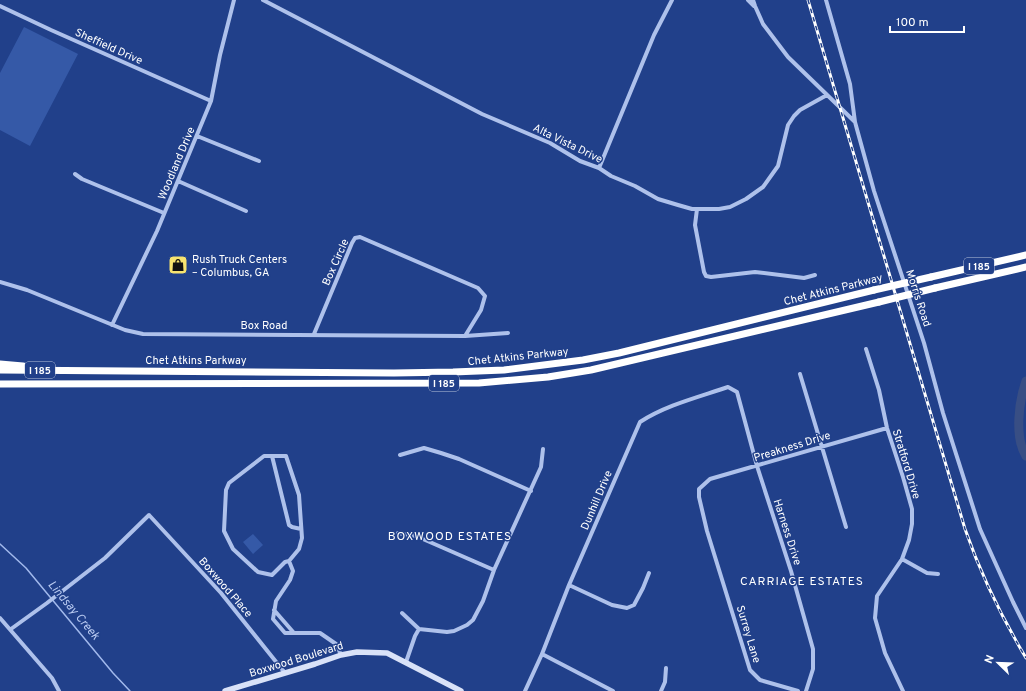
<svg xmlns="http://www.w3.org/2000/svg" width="1026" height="691" font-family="Overpass,sans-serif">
<rect width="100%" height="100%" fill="#21408a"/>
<path fill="#3559a7" d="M24 27 78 54 30 146 0 130V73Z
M253 534 263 545 253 554 243 542Z"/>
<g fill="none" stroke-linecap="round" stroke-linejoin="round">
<path stroke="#a2b9ec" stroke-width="1.5" d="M0 544 26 568 113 673 130 691"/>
<path stroke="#384e84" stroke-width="9" d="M1026 381C1019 401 1014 437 1026 456"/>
<path stroke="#aec1eb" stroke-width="4" d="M263 0 482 114 550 143 580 161 599 168 611 176 635 186 658 199 678 205 692 209H719L730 207 746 199 763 187 778 166 788 125 794 116 800 110 827 95
M748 0 754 6
M753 0 755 6 763 24 788 57 855 122 874 191 924 343 943 413 980 529 1013 602 1026 628
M826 0 850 84 855 122
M0 6 51 30 211 101
M197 136 259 161
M599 168 654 35 672 0
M75 174 82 179 164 213
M178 181 246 211
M697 209 695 225 704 272 706 276 711 277 755 272 804 278 815 275
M0 282 27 290 125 330 143 334 465 336 481 310 485 296 478 288 360 237 355 238 352 243 314 334
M112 325 157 231 211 101 220 55 234 0
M465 336 508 333
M866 349 879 390 887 428 903 477 912 509V524L909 540 902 559 877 596 875 618 885 653 903 691
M800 374 846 527
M400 455 424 448 441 453 459 459 531 491
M264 456H286L299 495 302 538 299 549 289 561 285 562 272 575 258 572 233 549 224 531 226 490 229 483Z
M272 456 289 525 292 527 301 529
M398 533 416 536 494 570
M902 559 927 573 938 574
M289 561 293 571 290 580 276 601 273 619 285 633H320L336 644 341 655
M569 585 612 605 627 608 634 605 643 588 649 573
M274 610 294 633
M402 613 419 629
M0 618 52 678 59 691
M11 629 47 603 105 558 149 515 221 593 285 673
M419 629 447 632 454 631 467 625 473 620 483 601 494 570 541 467 543 449
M542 654 613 691
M406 662 415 636 419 629
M525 691 542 654 569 585 640 422C666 405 699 397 728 387L737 392 757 466 791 571 813 649V669L806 691
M661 691 665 682 666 668
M798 691 760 680 750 670 707 531 699 497V489L710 479 887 428"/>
<path stroke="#d9e2f8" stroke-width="5.5" d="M225 691 315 664 341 655 357 652 387 653 461 691"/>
<path stroke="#fff" stroke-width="7" d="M931 277 1026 255
M935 288 1026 267
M0 364 23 366
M0 370 394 373 453 372 504 370 583 360 619 353 874 290
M0 384 479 383 548 377 591 370 879 302"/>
<defs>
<path id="rail" d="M808 0 965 529C981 575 1001 616 1026 658"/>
</defs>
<use href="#rail" stroke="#fff" stroke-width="3"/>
<use href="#rail" stroke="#21408a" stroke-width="1.5" stroke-dasharray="4.5" stroke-linecap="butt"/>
<path stroke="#fff" stroke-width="7" d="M874 290 931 277
M879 302 935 288"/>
</g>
<defs>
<symbol id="shop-square" viewBox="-11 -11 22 22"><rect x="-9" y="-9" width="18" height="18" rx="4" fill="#f7e36f" stroke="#21408a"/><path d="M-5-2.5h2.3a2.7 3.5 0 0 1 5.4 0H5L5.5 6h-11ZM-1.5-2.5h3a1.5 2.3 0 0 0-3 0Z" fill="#111"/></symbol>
</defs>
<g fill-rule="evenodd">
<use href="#shop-square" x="167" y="254" width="22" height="22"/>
</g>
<g text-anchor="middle" stroke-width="3" stroke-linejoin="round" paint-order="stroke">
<g fill="#21408a" stroke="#bcc6dc" stroke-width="1">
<rect x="964" y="258" width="30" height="16" rx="3"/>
<rect x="25" y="362" width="30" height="16" rx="3"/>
<rect x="429" y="375" width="30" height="16" rx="3"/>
</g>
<g font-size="10" font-weight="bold" fill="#fff">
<text x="979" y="270">I 185</text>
<text x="40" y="374">I 185</text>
<text x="444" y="387">I 185</text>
</g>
<g font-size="11" fill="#fff" stroke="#21408a">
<text transform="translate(109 46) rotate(24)" y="4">Sheffield Drive</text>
<text transform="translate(568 143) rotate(26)" y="4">Alta Vista Drive</text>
<text transform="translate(176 163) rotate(-67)" y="4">Woodland Drive</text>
<text transform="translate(335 262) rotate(-66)" y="4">Box Circle</text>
<text transform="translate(833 289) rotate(-14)" y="4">Chet Atkins Parkway</text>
<text transform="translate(919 298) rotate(72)" y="4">Morris Road</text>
<text x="264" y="329">Box Road</text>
<text transform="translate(518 356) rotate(-6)" y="4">Chet Atkins Parkway</text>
<text x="196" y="364">Chet Atkins Parkway</text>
<text transform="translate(792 446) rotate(-17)" y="4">Preakness Drive</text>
<text transform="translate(907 464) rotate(73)" y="4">Stratford Drive</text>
<text transform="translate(596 500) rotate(-67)" y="4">Dunhill Drive</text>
<text transform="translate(788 532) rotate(72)" y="4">Harness Drive</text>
<text transform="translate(226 587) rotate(49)" y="4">Boxwood Place</text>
<text transform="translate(749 634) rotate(73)" y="4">Surrey Lane</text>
<text transform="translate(296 659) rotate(-17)" y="4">Boxwood Boulevard</text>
</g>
<g font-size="11" fill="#fff" stroke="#21408a" text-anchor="start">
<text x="192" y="263">Rush Truck Centers<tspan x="192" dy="13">– Columbus, GA</tspan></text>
</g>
<g font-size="12" letter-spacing="1" fill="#fff" stroke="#21408a">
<text x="450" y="540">BOXWOOD ESTATES</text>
<text x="802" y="585">CARRIAGE ESTATES</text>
</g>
<g font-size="12" font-style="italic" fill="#bacbf2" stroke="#21408a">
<text transform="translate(74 610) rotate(50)" y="4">Lindsay Creek</text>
</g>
</g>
<g transform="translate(998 663) rotate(293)" stroke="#21408a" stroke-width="3" paint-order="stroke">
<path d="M0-3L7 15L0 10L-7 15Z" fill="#ffffff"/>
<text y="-6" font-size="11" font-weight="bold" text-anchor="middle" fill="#ffffff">N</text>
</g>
<path d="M890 26v6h74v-6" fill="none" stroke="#ffffff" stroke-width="2"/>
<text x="896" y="26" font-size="12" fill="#ffffff" stroke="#21408a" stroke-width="3" paint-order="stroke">100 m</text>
</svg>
